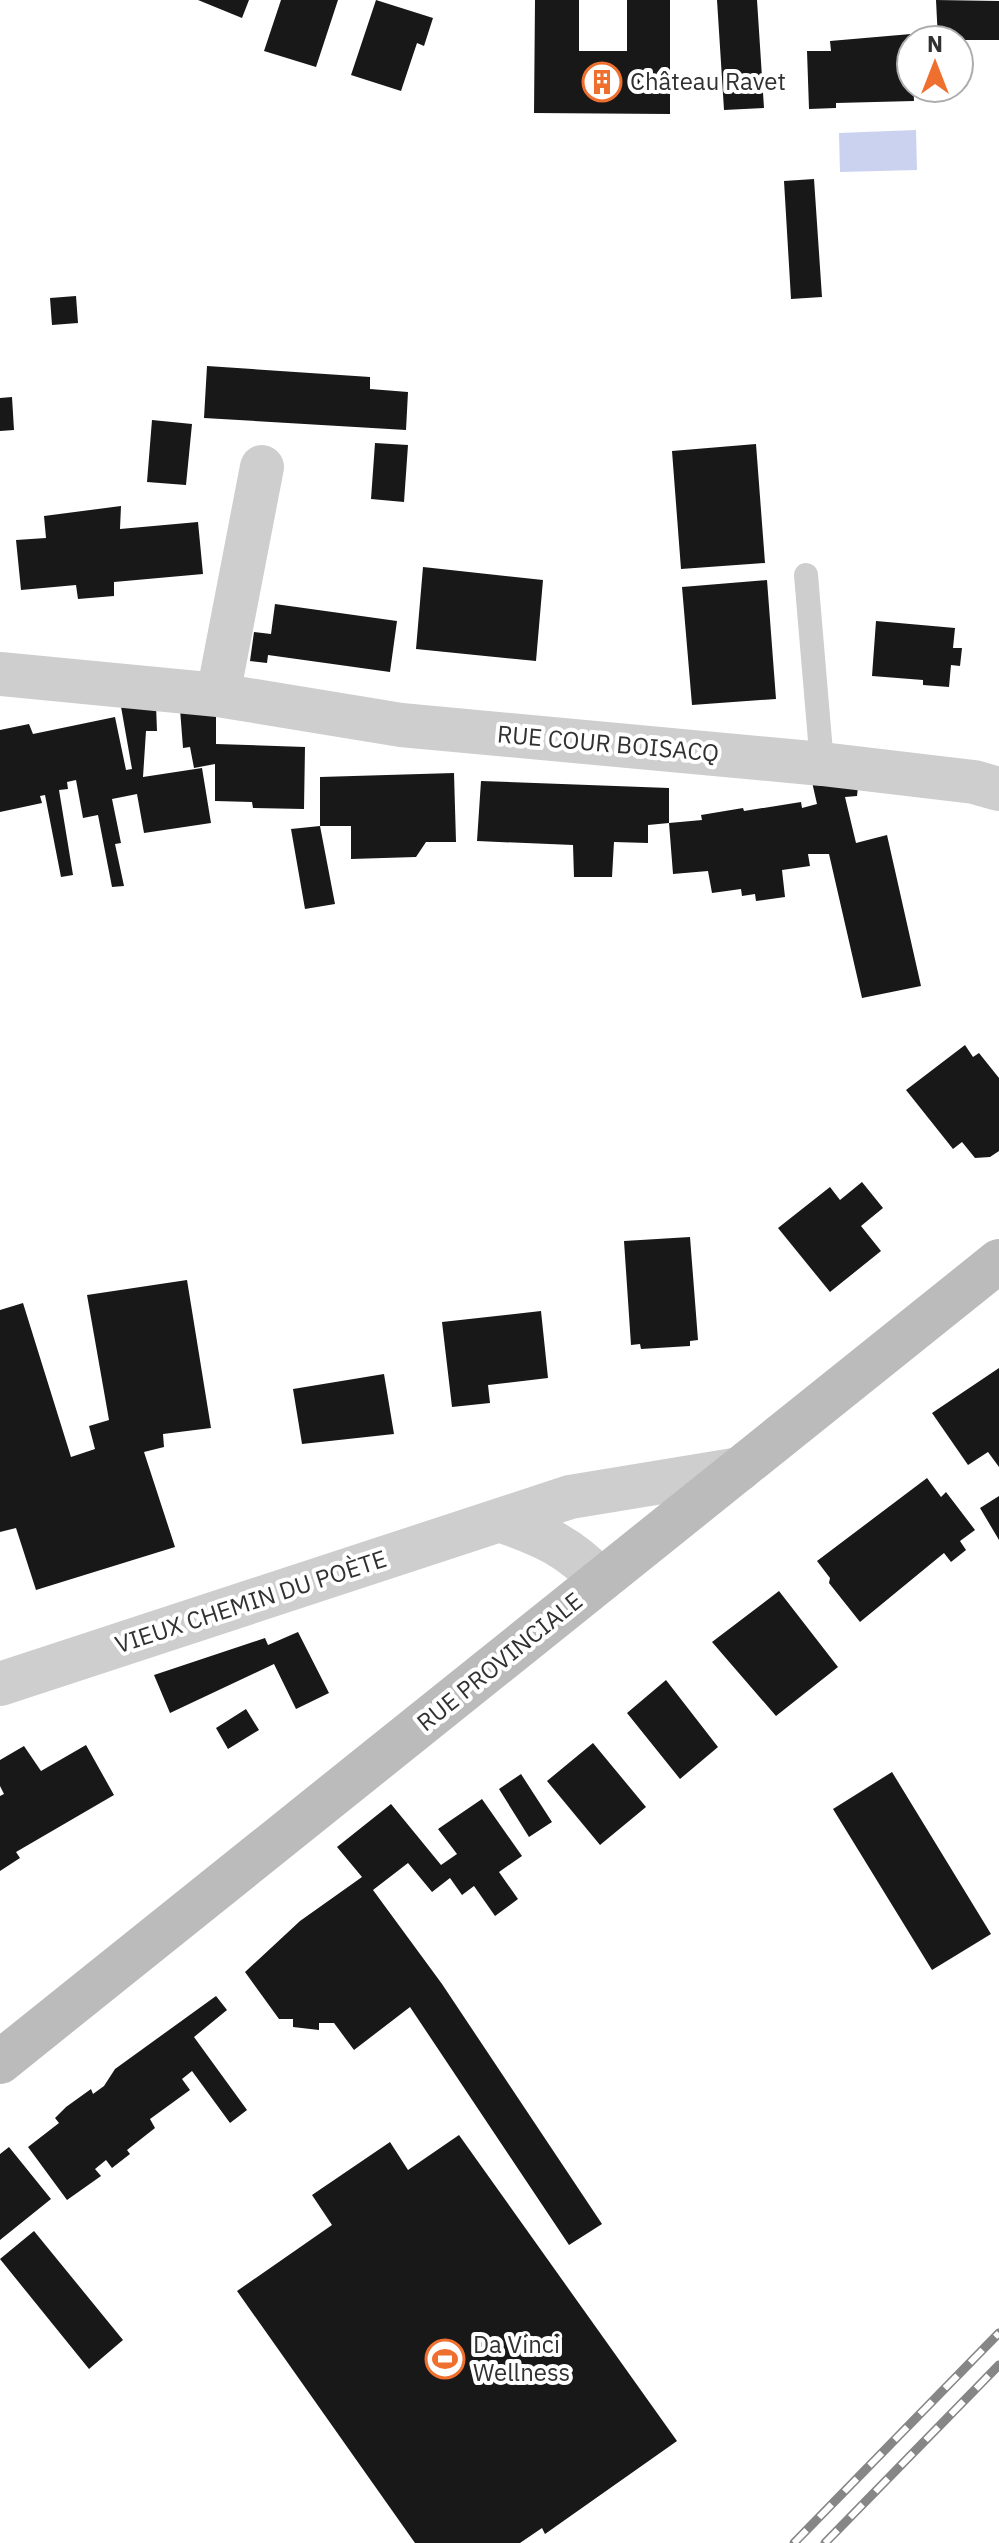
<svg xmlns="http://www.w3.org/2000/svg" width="999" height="2543" font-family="'IBM Plex Sans',sans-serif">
<rect width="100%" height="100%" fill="#fff"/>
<path fill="#cbd2ef" d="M916 130 917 170 840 172 839 133Z"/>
<path fill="#181818" d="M198 0H249L242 18Z
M281 0H338L316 67 264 51Z
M376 0 433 18 424 46 417 43 401 91 351 75Z
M535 0H579V51H627V0H670V114L534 113Z
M717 0H757L764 108 724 110Z
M936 0 999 1V40H938Z
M911 34 914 101 836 103V108L809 109 807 51H831L830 41Z
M814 179 822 297 791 299 784 181Z
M76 296 78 323 52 325 50 298Z
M207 366 370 377V389L408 392 406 430 204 418Z
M12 397 14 430 0 431V398Z
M152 420 192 424 186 485 147 482Z
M375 443 408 445 404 502 371 499Z
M756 444 765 563 681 569 672 451Z
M121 506 120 529 198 522 203 574 114 582V596L78 599 76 585 21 590 16 540 46 538 44 516Z
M423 567 543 580 536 661 416 649Z
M767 580 776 699 692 705 682 587Z
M275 604 397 621 390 672 268 655 267 663 250 661 254 632 271 634Z
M876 621 955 628 953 648H962L960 666 951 665 949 687 923 685V680L872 676Z
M120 701 156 705 157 731H146L143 777 202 768 211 823 144 833 137 794 112 799 121 843 115 844 124 886 112 887 98 815 83 818 76 780 67 782 68 789 59 790 73 875 61 877 45 795 40 796 42 803 0 812V730L29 724 33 734 115 717 126 770 132 769Z
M180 709 216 715V744L305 747 304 809 253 808 252 802 215 801V764L194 768 190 747 183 748Z
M454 773 456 842H426L416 857 351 859V826H320V777Z
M481 781 669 788V823L648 825V843L614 842 612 877H574L573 845 477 841Z
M812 782 858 787 857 796 845 797 856 843 887 835 921 986 862 998 829 854H808L810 866 782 870 785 897 756 901 755 894 742 896 741 889 712 893 708 871 673 874 669 823 702 820 701 815 743 808 744 811 801 802 802 808 817 804Z
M320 826 335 904 305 909 291 829Z
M965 1045 973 1057 979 1053 999 1078V1151L990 1157 975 1158 962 1142 953 1149 906 1090Z
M862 1182 883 1208 861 1226 881 1251 830 1292 778 1228 830 1187 840 1200Z
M690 1237 698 1340 690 1341V1346L641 1349 640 1344 631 1345 624 1241Z
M187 1280 211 1428 163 1434 164 1447 144 1452 175 1547 36 1590 16 1528 0 1532V1310L23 1303 71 1457 95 1449 89 1426 109 1420 87 1295Z
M541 1311 548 1378 488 1385 490 1403 452 1407 442 1322Z
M999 1368V1467L988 1452 968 1465 932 1413Z
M384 1374 394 1434 302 1444 293 1389Z
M927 1478 941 1497 946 1492 975 1530 960 1541 966 1550 951 1562 944 1553 860 1622 829 1583 830 1578 817 1561Z
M999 1496V1540L980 1508Z
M779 1591 838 1667 776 1716 712 1642Z
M298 1632 329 1693 296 1709 274 1664 170 1713 154 1675 265 1638 268 1645Z
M666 1680 718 1747 680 1779 627 1713Z
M246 1709 259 1730 228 1749 216 1728Z
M593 1743 646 1807 600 1845 547 1781Z
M86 1745 114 1795 16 1852 20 1858 0 1871V1796L4 1794 0 1786V1760L24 1746 41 1771Z
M892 1772 991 1934 932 1970 833 1809Z
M521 1774 552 1822 529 1837 499 1789Z
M482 1799 522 1856 499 1872 518 1899 495 1916 474 1886 462 1895 450 1878 432 1892 408 1863 373 1890 442 1984 602 2224 569 2245 410 2007 354 2050 334 2023H319V2030L293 2027V2019H279L245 1972 300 1921 362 1877 337 1847 391 1804 441 1865 457 1854 438 1829Z
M216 1996 227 2010 194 2037 247 2110 230 2123 192 2071 182 2079 190 2090 150 2119 155 2128 127 2150 130 2154 112 2168 106 2160 95 2169 101 2176 67 2200 28 2147 59 2123 55 2118 66 2107 91 2089 93 2094 104 2086 115 2069Z
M459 2135 677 2441 545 2534 542 2528 520 2543H415L237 2291 332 2225 312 2195 390 2142 408 2170Z
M9 2147 51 2199 0 2240V2154Z
M34 2231 123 2340 89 2369 0 2259Z"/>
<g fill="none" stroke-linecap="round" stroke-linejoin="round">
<path stroke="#cecece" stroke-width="24" d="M806 575 822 764"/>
<path stroke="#cecece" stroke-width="44" d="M0 674 218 695 401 725 822 764 974 782 999 789
M218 695 262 467
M502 1521C545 1536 569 1547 601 1580
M0 1684 570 1497 740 1469"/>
<path stroke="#bbb" stroke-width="44" d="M0 2062 999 1261"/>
<defs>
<path id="rail" d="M794 2543 999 2333
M825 2543 999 2365"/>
</defs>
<use href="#rail" stroke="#868686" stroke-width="9"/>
<use href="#rail" stroke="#fff" stroke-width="6" stroke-dasharray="18" stroke-linecap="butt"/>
</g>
<defs>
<symbol id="building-ring" viewBox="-11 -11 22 22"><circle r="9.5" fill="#fff" stroke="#ee6f2e" stroke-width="1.5"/><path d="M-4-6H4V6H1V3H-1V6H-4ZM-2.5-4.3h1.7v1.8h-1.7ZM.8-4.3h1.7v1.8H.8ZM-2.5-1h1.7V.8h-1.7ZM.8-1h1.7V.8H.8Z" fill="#ee6f2e"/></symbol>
<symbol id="stadium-ring" viewBox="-11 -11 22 22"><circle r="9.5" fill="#fff" stroke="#ee6f2e" stroke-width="1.5"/><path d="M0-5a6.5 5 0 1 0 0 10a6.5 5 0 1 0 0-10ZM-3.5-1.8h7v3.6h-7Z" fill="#ee6f2e"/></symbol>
</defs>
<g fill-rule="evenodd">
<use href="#building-ring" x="580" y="60" width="44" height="44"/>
<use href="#stadium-ring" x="423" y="2337" width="44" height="44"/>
</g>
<g text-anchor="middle" stroke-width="8" stroke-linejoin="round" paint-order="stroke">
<g font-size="24" fill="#313131" stroke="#fff" text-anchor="start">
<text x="630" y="90">Château Ravet</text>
<text x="473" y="2353">Da Vinci<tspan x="473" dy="28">Wellness</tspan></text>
</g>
<g font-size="24" fill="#313131" stroke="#fff">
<text transform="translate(608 744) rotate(5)" y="8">RUE COUR BOISACQ</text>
<text transform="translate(251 1602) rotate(-18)" y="8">VIEUX CHEMIN DU POÈTE</text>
<text transform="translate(500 1662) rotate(-39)" y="8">RUE PROVINCIALE</text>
</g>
</g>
<g transform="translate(935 64)"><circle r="38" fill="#ffffff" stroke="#adadad" stroke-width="2"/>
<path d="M0-6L14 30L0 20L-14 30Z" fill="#ee6f2e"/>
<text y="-12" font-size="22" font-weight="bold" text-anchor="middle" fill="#313131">N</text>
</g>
</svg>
